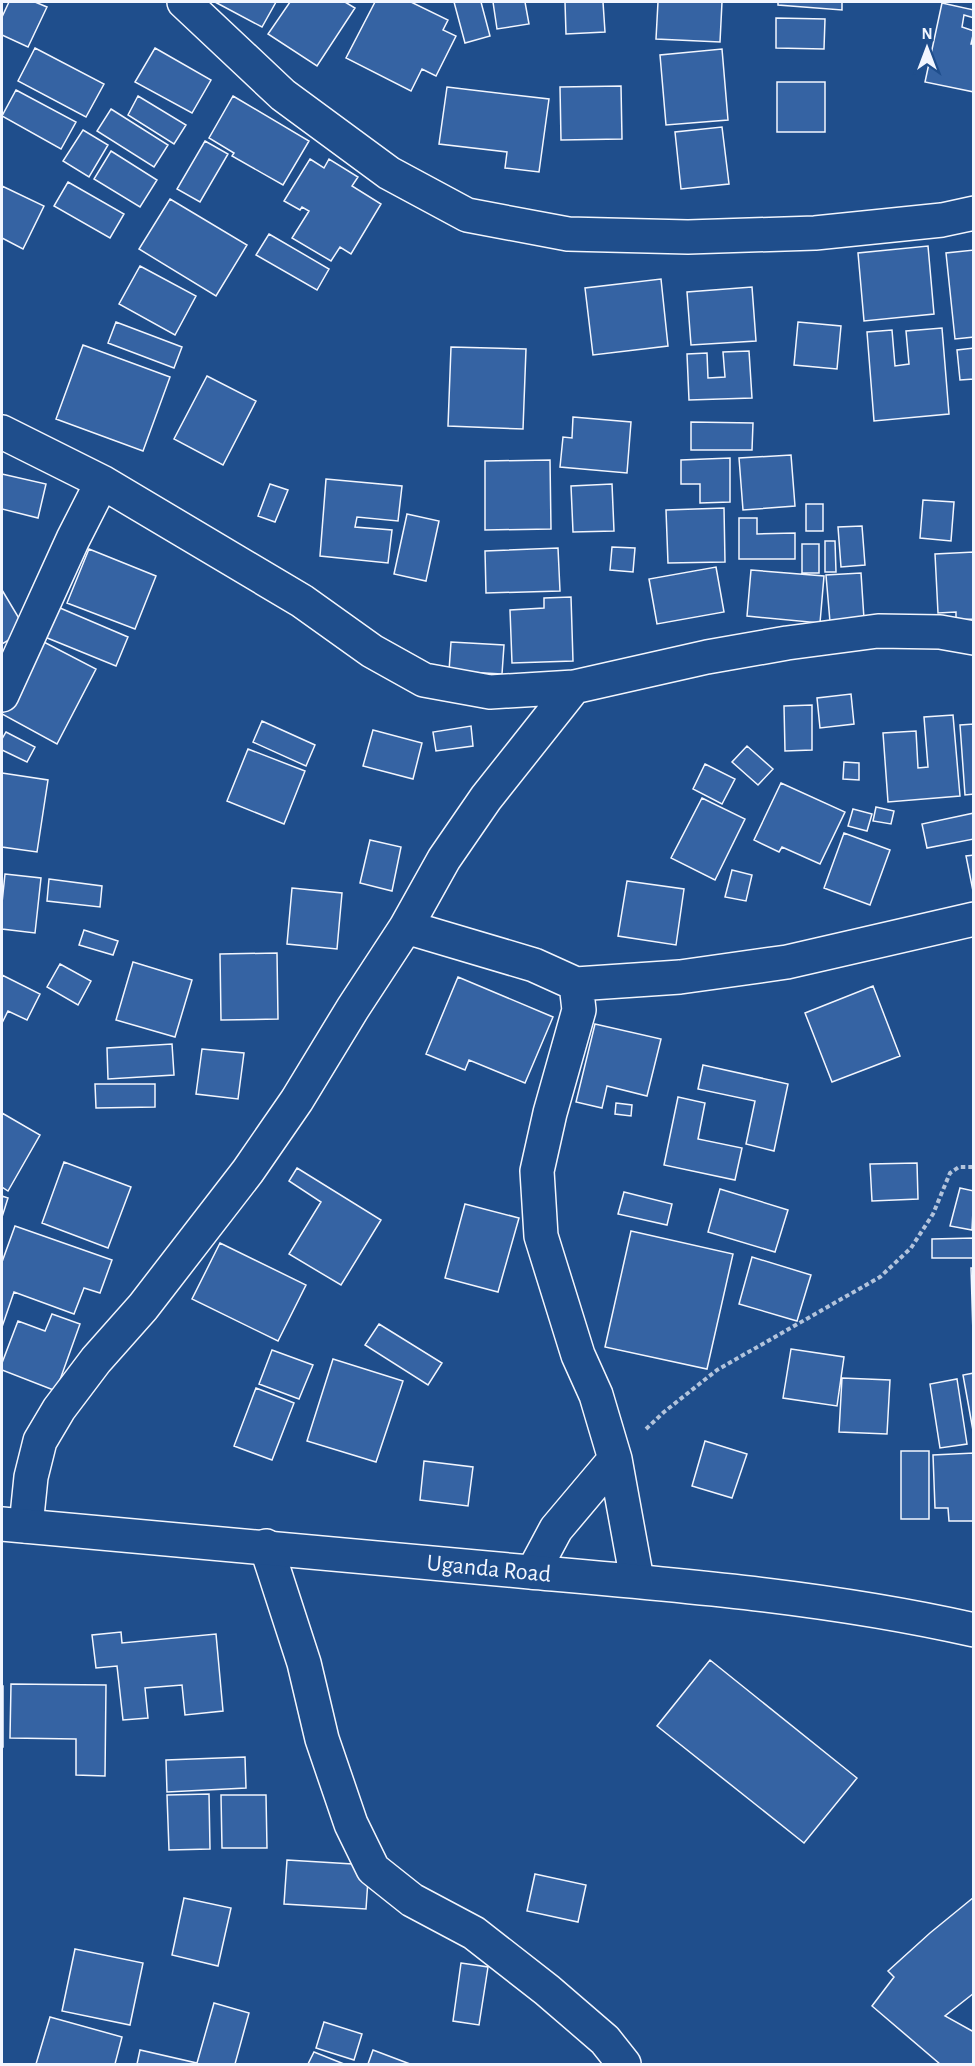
<svg xmlns="http://www.w3.org/2000/svg" width="975" height="2066" font-family="'Alegreya Sans',sans-serif">
<rect width="100%" height="100%" fill="#1f4e8c"/>
<path fill="#3563a3" stroke="#f2f6ff" stroke-width="1.5" d="M9 2H35L47 7 28 47 2 35V17Z
M215 2H276L262 27Z
M290 2H345L355 8 317 66 268 34Z
M375 2H411L448 20 443 30 456 36 436 76 422 69 411 91 346 58Z
M454 2H481L490 36 465 43Z
M493 2H525L529 24 497 29Z
M565 2H603L605 32 566 34Z
M658 2H722L720 42 656 39Z
M778 2H842V10L778 5Z
M942 3 974 10V18L964 15 962 27 974 31 971 44H974V92L925 82Z
M776 18 825 19 824 49 776 48Z
M35 48 104 84 86 117 18 81Z
M155 48 211 80 192 113 135 82Z
M722 49 728 120 666 125 660 55Z
M777 82H825V132H777Z
M621 86 622 139 561 140 560 87Z
M447 87 549 99 539 172 505 168 507 152 439 144Z
M16 90 76 122 61 149 2 116Z
M138 96 186 125 174 144 128 115Z
M233 96 309 141 283 185 232 156 234 153 209 138Z
M111 109 168 145 154 167 97 131Z
M722 127 729 184 681 189 675 132Z
M83 130 108 145 89 177 63 161Z
M205 141 228 154 200 202 177 189Z
M111 151 157 180 140 207 94 179Z
M310 159 324 168 329 159 358 177 352 186 381 204 351 254 340 247 331 261 292 238 309 211 302 207 300 210 284 201Z
M68 182 124 214 110 238 54 206Z
M2 186 44 206 23 249 2 238Z
M170 199 247 245 216 296 139 249Z
M269 234 329 269 317 290 256 255Z
M928 246 934 314 864 321 858 253Z
M974 250V337L955 339 946 253Z
M140 266 196 296 175 335 119 304Z
M661 279 668 346 593 355 585 288Z
M752 287 756 341 691 345 687 292Z
M116 322 182 347 174 368 108 343Z
M798 322 841 326 837 369 794 365Z
M942 328 949 414 874 421 867 332 892 330 895 366 909 364 906 331Z
M83 345 170 377 143 451 56 419Z
M451 347 526 349 523 429 448 426Z
M974 348V379L960 380 957 350Z
M749 351 752 398 689 400 687 354 707 353 708 378 725 377 723 352Z
M207 376 256 401 223 465 174 439Z
M573 417 631 422 627 473 560 467 563 437 572 438Z
M691 422 753 423 752 450H691Z
M791 455 795 506 743 510 739 458Z
M730 458V502L700 503V484H681V460Z
M550 460 551 529 485 530V461Z
M2 474 46 484 38 518 2 509Z
M326 479 402 486 398 521 357 517 355 527 392 530 388 563 320 556Z
M270 484 288 490 275 522 258 516Z
M612 484 614 531 573 532 571 486Z
M923 500 954 502 951 541 920 538Z
M806 504H823V531H806Z
M724 508 725 562 668 563 666 510Z
M407 514 439 521 426 581 394 574Z
M739 518H757V534L795 533V559H739Z
M862 526 865 565 841 567 838 527Z
M825 541H835L836 572H825Z
M802 544H819V573H802Z
M612 547 635 548 633 572 610 570Z
M558 548 560 591 486 593 485 551Z
M89 549 156 576 135 629 67 603Z
M974 552V619L956 620V612L938 613 935 554Z
M716 567 724 612 657 624 649 579Z
M751 570 824 576 820 623 747 616Z
M861 573 864 619 830 622 826 575Z
M2 590 26 630 2 644Z
M571 597 573 661 512 663 510 610 544 608V598Z
M53 605 128 637 116 666 40 635Z
M40 640 96 669 57 744 2 714Z
M451 642 504 645 502 674 449 671Z
M851 694 854 724 820 728 817 698Z
M812 705V750L785 751 784 706Z
M953 715 960 796 888 802 883 733 916 731 918 768 928 767 924 717Z
M262 721 315 745 306 766 253 742Z
M974 724V794L965 795 960 725Z
M471 726 473 746 436 751 433 732Z
M373 730 422 743 413 779 363 766Z
M6 732 35 747 27 762 2 750V739Z
M747 746 773 769 758 785 732 762Z
M248 749 305 771 284 824 227 801Z
M844 762 859 763V780L843 779Z
M705 764 735 779 722 804 693 789Z
M2 773 48 780 37 852 2 847Z
M781 783 845 812 820 864 782 847 779 852 754 840Z
M702 798 745 819 715 880 671 858Z
M876 807 894 811 891 824 873 821Z
M853 809 872 814 867 831 848 826Z
M974 813V839L927 848 922 824Z
M844 833 890 850 870 905 824 888Z
M370 840 401 847 392 891 360 883Z
M974 855V896L966 856Z
M732 870 752 875 746 901 725 897Z
M5 874 41 878 35 933 2 929V903Z
M49 879 102 886 100 907 47 901Z
M627 881 684 889 676 945 618 936Z
M292 888 342 893 337 949 287 944Z
M84 930 118 941 113 955 79 945Z
M277 953 278 1019 221 1020 220 954Z
M133 962 192 980 175 1037 116 1020Z
M60 964 91 981 78 1005 47 987Z
M2 975 40 994 27 1020 8 1011 2 1023Z
M458 977 553 1017 525 1083 469 1060 465 1070 426 1054Z
M873 986 900 1056 832 1082 805 1013Z
M595 1024 661 1039 647 1096 607 1086 602 1108 576 1102Z
M172 1044 174 1075 108 1079 107 1048Z
M202 1049 244 1053 238 1099 196 1094Z
M703 1065 788 1084 774 1151 746 1144 755 1101 698 1089Z
M95 1084H155V1107L96 1108Z
M678 1097 705 1103 698 1139 742 1148 735 1180 664 1165Z
M616 1103 632 1105 631 1116 615 1114Z
M2 1113 40 1135 8 1191 2 1187Z
M64 1162 131 1187 108 1248 42 1223Z
M917 1163 918 1199 872 1201 870 1164Z
M297 1168 381 1220 341 1285 289 1254 321 1202 289 1181Z
M960 1188 974 1191 972 1230 950 1226Z
M720 1189 788 1210 775 1252 708 1232Z
M624 1192 672 1204 667 1225 618 1214Z
M2 1196 8 1198 2 1217Z
M465 1204 519 1218 498 1292 445 1278Z
M15 1226 112 1260 100 1293 84 1288 74 1314 14 1292 2 1327V1262Z
M631 1231 733 1254 707 1369 605 1347Z
M974 1238V1258H932V1239Z
M220 1243 306 1285 278 1341 192 1299Z
M752 1257 811 1275 797 1321 739 1304Z
M971 1268H974L973 1334Z
M52 1314 80 1324 56 1391 2 1370V1363L18 1321 45 1331Z
M379 1324 442 1363 428 1385 365 1345Z
M791 1349 844 1357 837 1406 783 1398Z
M272 1350 313 1365 299 1399 259 1384Z
M333 1359 403 1381 376 1462 307 1441Z
M974 1373V1436L963 1375Z
M842 1378 890 1380 887 1434 839 1432Z
M957 1379 967 1444 940 1448 930 1384Z
M256 1388 294 1403 272 1460 234 1446Z
M705 1441 747 1454 732 1498 692 1486Z
M901 1451H929V1519H901Z
M974 1453V1521H949L948 1508H935L933 1455Z
M424 1461 473 1467 468 1506 420 1500Z
M121 1632 122 1643 216 1634 223 1711 185 1715 182 1685 145 1688 148 1718 123 1720 117 1666 96 1668 92 1635Z
M710 1660 857 1778 804 1843 657 1726Z
M11 1684 106 1685 105 1776 76 1775V1739L10 1738Z
M2 1686H3V1747H2Z
M245 1757 246 1788 167 1792 166 1760Z
M209 1794 210 1849 169 1850 167 1795Z
M221 1795H266L267 1848H222Z
M287 1860 369 1865 366 1909 284 1904Z
M535 1874 586 1885 578 1922 527 1911Z
M974 1897V1993L945 2016 974 2032V2064H940L872 2006 894 1977 888 1971 930 1933Z
M184 1898 231 1908 218 1966 172 1955Z
M75 1949 143 1963 130 2025 62 2011Z
M461 1963 488 1967 479 2025 453 2021Z
M214 2003 249 2013 235 2064H137L140 2050 197 2063Z
M50 2017 122 2037 115 2064H36Z
M324 2022 362 2034 354 2060 316 2048Z
M373 2050 410 2064H368Z
M314 2052 344 2064H308Z"/>
<g fill="none" stroke-linecap="round" stroke-linejoin="round">
<defs>
<path id="minor" d="M184 2 283 95 389 173 467 215 568 234 688 237 815 233 942 220 974 213
M2 432 102 482 302 601 372 651 424 680 490 692 574 687 707 657 787 643 878 631 940 632 974 638
M2 695 73 539 102 482
M406 927 534 965 576 984 579 1010 550 1113 537 1171 541 1236 578 1355 596 1395 615 1459 637 1580
M576 984 680 977 787 962 974 919
M26 1526 31 1477 40 1441 59 1409 96 1360 143 1307 248 1171 297 1100 353 1008 406 927 444 859 486 798 574 687
M266 1546 304 1663 322 1739 351 1824 373 1869 412 1900 474 1933 547 1990 605 2040 624 2064
M533 1572 556 1529 615 1459"/>
<g id="primary">
<path id="s1" d="M2 1524C178 1539 354 1555 530 1572 678 1585 828 1597 974 1630"/>
</g>
</defs>
<use href="#minor" stroke="#f2f6ff" stroke-width="36"/>
<use href="#primary" stroke="#f2f6ff" stroke-width="36"/>
<path stroke="#b3c4dc" stroke-width="4" stroke-dasharray="4.5 3" stroke-linecap="butt" d="M646 1429 664 1412 717 1370 880 1277 911 1248 933 1214 950 1173 959 1167H974"/>
<use href="#minor" stroke="#1f4e8c" stroke-width="33"/>
<use href="#primary" stroke="#1f4e8c" stroke-width="33"/>
</g>
<g text-anchor="middle" stroke-width="4.5" stroke-linejoin="round" paint-order="stroke">
<g font-size="24" fill="#f2f6ff" stroke="#1f4e8c">
<text dy="8" stroke="none"><textPath href="#s1" startOffset="489">Uganda Road</textPath></text>
</g>
</g>
<rect width="975" height="2066" fill="none" stroke="#f2f6ff" stroke-width="6"/>
<g transform="translate(927 48)" stroke="#1f4e8c" stroke-width="4.5" paint-order="stroke">
<path d="M0-4.5L10 22L0 15L-10 22Z" fill="#f2f6ff"/>
<text y="-9" font-size="16" font-weight="bold" text-anchor="middle" fill="#f2f6ff">N</text>
</g>
</svg>
